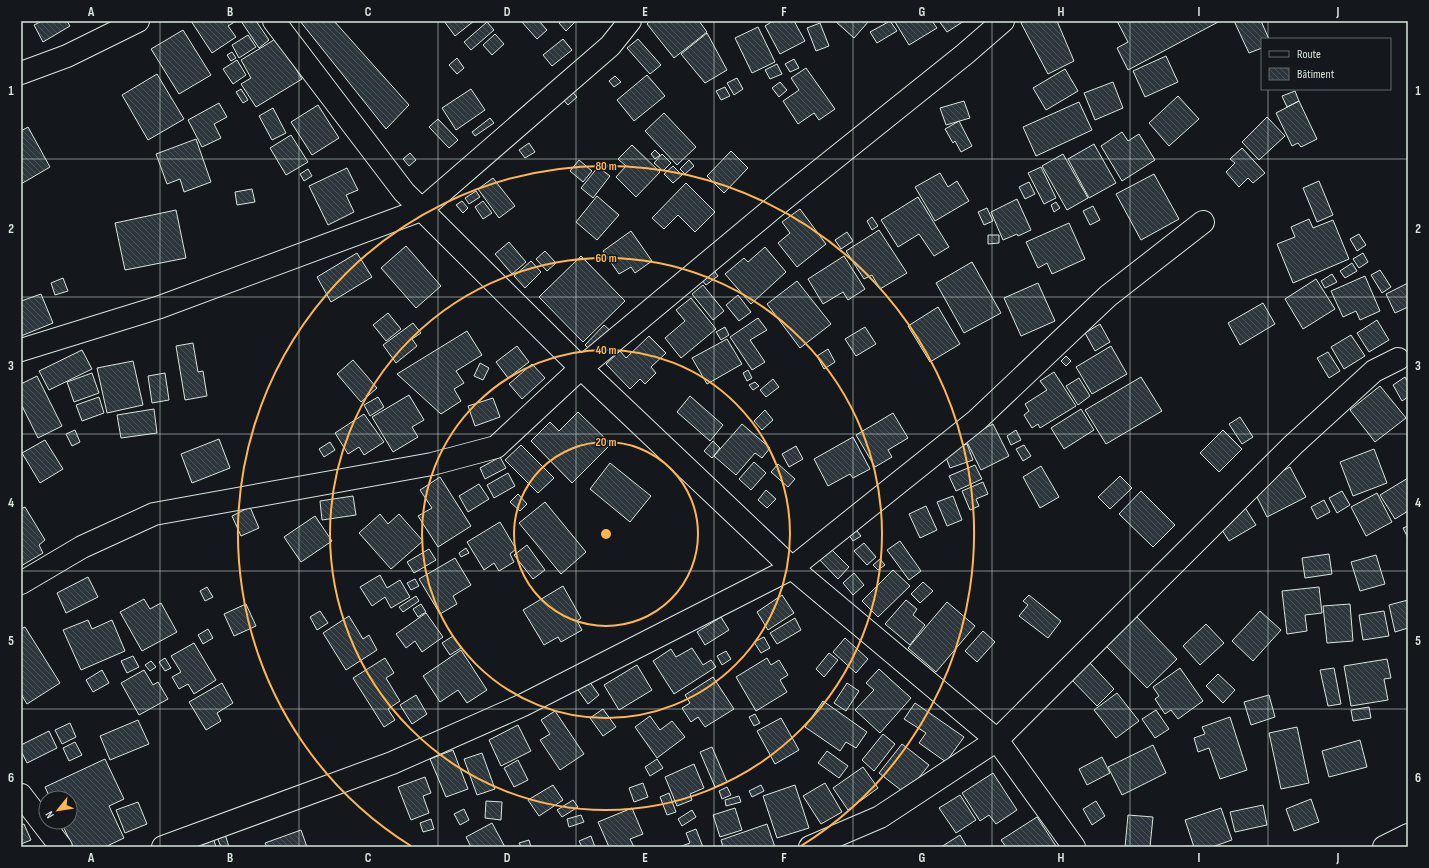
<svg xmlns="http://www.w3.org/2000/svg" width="1429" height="868" font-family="'Sofia Sans Condensed',sans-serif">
<defs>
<pattern id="building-back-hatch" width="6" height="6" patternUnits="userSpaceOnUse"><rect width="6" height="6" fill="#2c363c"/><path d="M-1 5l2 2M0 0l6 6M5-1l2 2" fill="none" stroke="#4a5358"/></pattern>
</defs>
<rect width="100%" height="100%" fill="#14181c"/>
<path fill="url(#building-back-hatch)" stroke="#d8e6dc" d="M42 21H67L70 26 43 42 34 25Z
M191 21H236L228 26 236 37 212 53Z
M241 21H256L269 40 259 48Z
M300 21H334L409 105 386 129Z
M444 21H474L455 36Z
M521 21H539L547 30 537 39Z
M562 21H576L566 31 559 23Z
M650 21H699L707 32 674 58 647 24Z
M773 21H794L805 41 780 54 765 26Z
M835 21H869L854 38Z
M890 21 897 31 877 43 870 32Z
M898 21H932L937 28 909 45 895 22Z
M939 21H964L947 32Z
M1025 21H1057L1074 61 1048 74 1021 23Z
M1117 21H1220L1128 70 1117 48 1128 42Z
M1234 21H1261L1269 39H1262V48L1249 53Z
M487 22 494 30 471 50 464 42Z
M820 23 829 46 816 51 807 28Z
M758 27 775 62 752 73 735 38Z
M183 30 211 75 179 94 151 49Z
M707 33 727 70 705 83 681 54Z
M495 34 504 44 492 55 483 45Z
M248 35 256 47 239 58 232 45Z
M277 38 302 79 256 107 241 84 251 78 241 60Z
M563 39 572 50 552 66 543 55Z
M638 39 661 65 650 74 627 48Z
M232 52 236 58 231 61 227 55Z
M1166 56 1178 82 1145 97 1133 71Z
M457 58 464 68 457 74 449 65Z
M794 59 799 68 790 72 785 64Z
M237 60 246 75 233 84 223 69Z
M777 64 782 74 770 79 765 70Z
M806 68 835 109 819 120 814 113 798 124 783 101 799 90 791 78Z
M1065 69 1078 91 1046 110 1033 88Z
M157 74 184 119 148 140 122 95Z
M647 75 665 96 634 121 617 100Z
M615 76 621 82 614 87 609 81Z
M737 78 743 89 734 95 727 83Z
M780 82 787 90 779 97 772 88Z
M1113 82 1123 108 1095 120 1084 93Z
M725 87 730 96 721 100 716 91Z
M569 88 577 97 568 105 560 96Z
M241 89 248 100 243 103 236 92Z
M471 89 485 110 456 130 442 108Z
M1295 91 1299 101 1287 107 1282 96Z
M1178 96 1199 119 1169 146 1149 123Z
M964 101 970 118 946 125 940 108Z
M1299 101 1317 139 1301 147 1298 143 1292 146 1276 113Z
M1079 102 1092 130 1036 156 1023 127Z
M219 103 227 117 214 124 221 138 202 147 188 120Z
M318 105 339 138 312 155 291 122Z
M273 108 286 133 272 140 259 116Z
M664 113 696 147 677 165 645 131Z
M1267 117 1285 136 1259 160 1242 142Z
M490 118 494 123 475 136 472 132Z
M438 119 458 140 449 148 429 127Z
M959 121 972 146 961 152 955 141 953 143 945 129Z
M28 127 50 167 21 184V131Z
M1122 132 1128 141 1139 134 1155 160 1122 181 1101 146Z
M291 135 308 162 286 175 270 148Z
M196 139 211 182 184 192 180 179 167 184 156 154Z
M529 143 535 152 525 158 519 150Z
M1094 144 1116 183 1089 198 1068 159Z
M632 145 660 172 636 197 616 177 626 166 618 159Z
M1242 148 1265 173 1253 183 1248 178 1239 187 1226 172 1235 163 1230 159Z
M655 150 660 155 655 159 651 154Z
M731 151 748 168 724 193 707 176Z
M410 153 416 160 409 166 403 159Z
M662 154 671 163 663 171 654 163Z
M1063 154 1088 198 1067 210 1042 166Z
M579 160 592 171 583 182 570 171Z
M689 160 694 166 685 174 680 169Z
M673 166 682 175 673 183 664 174Z
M598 167 610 176 593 198 581 188Z
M1041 167 1056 198 1044 204 1028 173Z
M347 168 358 190 346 195 354 212 328 225 309 186Z
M308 169 312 176 304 181 300 174Z
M940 173 948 187 957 181 969 201 935 221 915 187Z
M1154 174 1179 219 1141 240 1116 194Z
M493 178 515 206 499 218 478 189Z
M1319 181 1333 215 1317 222 1303 188Z
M1029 182 1035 194 1025 199 1019 187Z
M686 183 715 212 695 232 678 215 664 229 652 218Z
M252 189 255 202 237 205 235 192Z
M476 191 480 197 469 204 465 198Z
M597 196 619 215 597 240 576 222Z
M918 197 949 247 934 256 919 234 898 247 881 220Z
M1017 199 1031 230 1018 236 1017 234 1003 240 991 212Z
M462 201 468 208 463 213 456 205Z
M483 201 492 213 483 219 475 207Z
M1056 202 1060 208 1054 212 1051 205Z
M1093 206 1100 220 1090 225 1083 211Z
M987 208 993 221 984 225 978 212Z
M800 209 826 244 797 267 778 243 790 233 782 222Z
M176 210 186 258 125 270 115 223Z
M872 217 878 226 872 230 867 221Z
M1309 219 1313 228 1333 220 1349 259 1293 283 1277 244 1295 237 1291 227Z
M1069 223 1085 259 1052 274 1047 263 1038 268 1026 242Z
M879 230 907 273 880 289 872 275 864 279 846 251Z
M631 231 652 261 635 273 631 267 619 274 603 251Z
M847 232 853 241 841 249 835 240Z
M1359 234 1366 245 1357 251 1350 239Z
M988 235H999V243L988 244Z
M509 242 526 262 512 274 495 254Z
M406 246 441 286 416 308 381 268Z
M765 247 786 272 751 304 725 274 744 258 748 262Z
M545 251 556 263 547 271 536 259Z
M357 253 372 277 331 302 317 277Z
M1363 253 1368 262 1359 268 1353 259Z
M581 256 625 301 583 342 539 297Z
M844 256 865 289 848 300 843 292 823 304 808 279Z
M531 261 541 272 525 288 514 276Z
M972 262 1001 313 964 333 936 283Z
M1352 263 1357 271 1345 278 1340 271Z
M712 268 718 276 706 285 700 278Z
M1380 270 1391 287 1382 293 1371 275Z
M1332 274 1337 282 1325 288 1321 281Z
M1365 276 1380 311 1360 320 1356 311 1343 317 1331 291Z
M63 278 68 291 55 295 51 283Z
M1316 279 1335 309 1303 329 1285 299Z
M797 281 831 324 800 348 767 304Z
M1038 283 1055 321 1021 336 1004 298Z
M1408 283V307L1395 313 1386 294Z
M703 285 724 311 713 320 692 294Z
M41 294 53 323 21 336V301Z
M738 295 751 312 739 321 726 305Z
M691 298 716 329 681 358 665 338 685 321 676 310Z
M1263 303 1275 324 1240 345 1228 323Z
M938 307 960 344 930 362 908 326Z
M388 313 401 329 386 341 373 325Z
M758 318 767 330 750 340 765 362 752 370 730 337Z
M1377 320 1389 340 1369 352 1357 333Z
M413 323 421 333 412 339 417 346 396 363 383 345Z
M1100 324 1110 342 1095 351 1085 333Z
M604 325 614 334 594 354 585 345Z
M725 327 729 335 721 340 716 332Z
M865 327 876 344 856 356 845 339Z
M467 331 482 355 456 371 464 383 454 389 461 401 441 414 397 374Z
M1351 335 1365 356 1344 369 1331 347Z
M649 336 666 353 651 367 656 373 645 384 640 379 630 389 606 364 620 351 626 358Z
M727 339 742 364 707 384 692 358Z
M193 343 198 372 203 371 207 396 185 400 176 346Z
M517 346 529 362 508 378 496 362Z
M1111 346 1127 374 1092 394 1076 367Z
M828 349 835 362 824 369 817 356Z
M82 350 92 369 49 390 39 371Z
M1328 352 1340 371 1329 378 1317 358Z
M1066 356 1071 361 1066 366 1061 361Z
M353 360 377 388 361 402 337 374Z
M133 361 143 405 107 413 97 368Z
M480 363 489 368 483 380 474 376Z
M532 364 545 378 522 399 509 384Z
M748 370 752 378 747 381 743 373Z
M1054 372 1076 406 1040 428 1038 424 1032 428 1024 415 1029 411 1025 404 1047 390 1040 381Z
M92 373 99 393 74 402 67 382Z
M165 373 169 400 152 403 148 376Z
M37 376 62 426 38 438 21 404V384Z
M1141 377 1162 411 1106 444 1085 410Z
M1405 377 1408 382V397L1402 401 1393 385Z
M1079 378 1090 396 1078 405 1066 386Z
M773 379 779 387 766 397 760 390Z
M755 382 759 386 753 390 749 385Z
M1380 386 1406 418 1375 442 1350 410Z
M409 395 424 420 412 427 418 437 393 452 372 417Z
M690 396 723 425 710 441 677 412Z
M99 397 104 413 82 421 76 405Z
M378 397 384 407 370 416 364 405Z
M493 398 500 417 475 426 468 406Z
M154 409 157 433 121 438 117 415Z
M1081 409 1094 430 1064 449 1051 428Z
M765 410 773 420 762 430 754 421Z
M578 412 611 444 572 483 531 441 550 422 559 431Z
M893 413 908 438 888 450 892 457 875 467 856 435Z
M364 414 384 442 364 455 359 447 348 454 335 433Z
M1240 417 1253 437 1242 444 1229 424Z
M742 424 770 448 762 458 755 453 736 475 714 456Z
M993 424 1009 456 981 470 965 438Z
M75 430 80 442 72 446 66 434Z
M1016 430 1021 440 1011 445 1007 436Z
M1223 430 1242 449 1219 472 1200 453Z
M853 437 870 469 853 478 850 474 828 486 814 459Z
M219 439 230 468 192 483 181 454Z
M45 440 63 469 40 483 22 453Z
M713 441 720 448 712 458 704 451Z
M330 442 335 450 324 457 319 449Z
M967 444 973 460 950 468 944 452Z
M521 445 554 478 538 493 505 460Z
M1024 445 1031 456 1023 461 1016 449Z
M796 446 803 459 789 467 782 454Z
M1374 449 1387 483 1353 496 1340 462Z
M500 457 506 468 485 479 480 468Z
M754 462 766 473 751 490 739 479Z
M610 463 651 496 630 522 590 489Z
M778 464 795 479 788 487 771 472Z
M975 465 982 479 956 491 949 476Z
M1041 466 1059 497 1040 508 1023 477Z
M1290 467 1306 497 1267 517 1252 487Z
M508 473 515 486 494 498 487 485Z
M1120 476 1132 488 1110 509 1098 497Z
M440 477 471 526 438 547 418 516 432 508 420 490Z
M1408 478V511L1395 519 1380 495Z
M983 482 988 494 976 499 979 506 970 510 962 491Z
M479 484 489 499 468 512 459 496Z
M766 490 776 499 767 508 758 500Z
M1141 491 1175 525 1153 547 1119 514Z
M1342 491 1350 505 1337 513 1329 498Z
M1377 493 1392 522 1366 536 1351 507Z
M518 494 527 504 520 511 510 502Z
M353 496 356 515 322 520 320 501Z
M953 496 962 520 947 526 937 502Z
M1324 500 1330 512 1317 519 1311 507Z
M545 502 586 552 561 574 519 523Z
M926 506 937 530 920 538 909 514Z
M1244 506 1256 525 1229 541 1217 522Z
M25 507 45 540 39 545 43 553 21 566V509Z
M250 507 259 528 241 536 232 516Z
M380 514 388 524 399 514 423 541 391 569 359 533Z
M315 516 332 541 301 562 284 537Z
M500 522 516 549 510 554 514 562 499 571 494 563 484 570 467 542Z
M1408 526V538L1403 528Z
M854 527 861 536 853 541 847 532Z
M900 541 921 571 909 580 887 550Z
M864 543 876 557 867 565 854 551Z
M527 545 545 570 533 579 514 555Z
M829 547 849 567 838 579 818 558Z
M466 548 469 553 461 557 459 553Z
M429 549 436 560 414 573 407 562Z
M1329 554 1332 574 1305 578 1302 558Z
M1376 555 1385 584 1360 591 1351 562Z
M455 558 471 585 453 596 457 604 440 614 419 579Z
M880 559 885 565 878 570 873 565Z
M893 570 910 586 878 617 862 601Z
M854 573 864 585 853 595 843 583Z
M380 575 387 588 400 580 410 597 391 608 385 597 372 606 360 587Z
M88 577 98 597 66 613 57 593Z
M415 579 419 586 411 590 407 583Z
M923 582 933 591 920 603 911 594Z
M563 586 581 618 577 621 582 630 561 642 558 637 544 645 523 610Z
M207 587 213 597 205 601 200 591Z
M1319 587 1322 613 1305 615 1307 631 1287 634 1282 591Z
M782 595 794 613 768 630 757 612Z
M1029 595 1061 621 1048 638 1019 616 1028 605 1023 601Z
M416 596 419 601 403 612 399 607Z
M144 599 150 609 161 603 177 632 142 651 120 612Z
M906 600 917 609 913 615 925 625 910 645 885 624Z
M1408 600V628L1395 632 1389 605Z
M947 602 975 626 936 672 908 648Z
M246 604 256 626 234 636 224 614Z
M421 604 426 612 418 617 413 609Z
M1350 604 1353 641 1327 643 1323 606Z
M320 611 328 623 317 630 310 617Z
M1260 611 1281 630 1253 661 1232 641Z
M1384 611 1389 636 1363 640 1359 615Z
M426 613 443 637 422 652 415 641 406 648 396 634Z
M349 616 363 639 369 635 377 650 346 670 323 633Z
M1136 616 1177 659 1147 688 1105 645Z
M721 617 729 630 705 645 697 632Z
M795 618 801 630 777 644 770 633Z
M88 620 92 629 112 620 125 651 81 670 63 630Z
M1206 624 1224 643 1200 665 1183 646Z
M25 627 60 683 27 704 21 694V629Z
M208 629 213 638 203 644 198 635Z
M983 631 995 642 977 662 965 651Z
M453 636 461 648 450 655 442 643Z
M764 637 770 648 761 653 754 642Z
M845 638 868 659 856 673 833 652Z
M194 643 216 680 194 694 188 684 179 689 172 677 181 672 171 656Z
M692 648 703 665 711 660 716 667 674 694 653 661 671 649 676 657Z
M461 650 487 690 467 703 458 690 440 702 423 676Z
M726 651 731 659 722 665 717 656Z
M829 653 838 660 824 677 816 669Z
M133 656 139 667 127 673 121 661Z
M165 658 171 668 165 671 159 662Z
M385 658 394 673 386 678 400 701 388 709 395 720 384 727 353 678Z
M767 658 771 665 779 660 788 675 780 680 787 692 756 711 736 677Z
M1387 659 1391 678 1384 679 1388 700 1351 706 1344 666Z
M151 661 156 667 150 671 145 665Z
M1090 663 1114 689 1097 706 1072 680Z
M637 665 652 690 619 710 604 685Z
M1180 668 1203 701 1178 719 1171 710 1165 714 1155 699 1159 696 1153 687Z
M1334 668 1341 704 1328 706 1320 670Z
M879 669 911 698 880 733 855 710 874 690 866 683Z
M102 670 109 683 93 692 86 680Z
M144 670 153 685 158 682 168 699 139 715 121 683Z
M1218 674 1235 690 1223 703 1206 686Z
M713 677 734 709 705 727 698 717 691 722 682 708 690 703 685 695Z
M589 681 599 695 588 704 578 690Z
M222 683 233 703 217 713 221 721 206 730 189 702Z
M847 683 859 691 846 711 834 703Z
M1117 693 1139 721 1116 738 1094 710Z
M416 695 427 714 412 724 400 705Z
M1269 695 1275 717 1251 725 1244 702Z
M823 701 867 732 856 748 846 742 840 751 805 727Z
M915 703 964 737 946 762 919 743 926 733 904 719Z
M1369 707 1371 718 1353 721 1351 710Z
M603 709 616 727 603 736 590 718Z
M1156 710 1169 729 1155 738 1142 719Z
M555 711 584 754 560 770 540 740 550 734 541 720Z
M755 714 760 723 754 726 749 717Z
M650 716 660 730 672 721 685 737 657 758 635 727Z
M1230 717 1247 770 1220 779 1209 748 1198 752 1194 738 1205 734 1202 727Z
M781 718 799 750 775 764 757 731Z
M138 720 149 744 110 760 100 736Z
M70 723 76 737 62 744 55 730Z
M518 725 531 751 501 766 489 740Z
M1297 727 1309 783 1281 789 1269 733Z
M49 731 57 748 27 763 21 751V745Z
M883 734 895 744 874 771 862 760Z
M1360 740 1367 767 1329 777 1322 751Z
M75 742 82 755 69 761 63 748Z
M902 744 929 765 906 794 879 773Z
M1153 745 1166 773 1122 795 1108 767Z
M712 747 727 782 715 787 700 752Z
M453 750 468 789 446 797 430 759Z
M827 751 848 766 839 778 818 763Z
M482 753 495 789 477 795 464 759Z
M1102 757 1110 773 1087 785 1079 769Z
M105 759 124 799 109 806 124 838 105 847H73L61 822H70V798H50L45 787Z
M657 759 663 768 650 776 645 767Z
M518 760 528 780 514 787 504 768Z
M694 764 704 788 690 794 692 800 677 806 665 777Z
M863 767 878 788 848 810 833 788Z
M993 773 1017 810 996 824 989 815 980 821 962 793Z
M425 777 431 793 423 796 429 813 411 820 398 787Z
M643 783 648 797 634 802 629 788Z
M825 783 842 812 821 824 803 796Z
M553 785 563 800 539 816 528 800Z
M761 785 764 791 752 797 749 791Z
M795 785 809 828 777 838 763 796Z
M727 787 731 795 722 799 719 791Z
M669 793 676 812 667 815 660 797Z
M960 795 976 820 956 833 939 808Z
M739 796 741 802 726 806 725 800Z
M1311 799 1319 822 1294 831 1286 809Z
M573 800 578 807 562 817 557 810Z
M486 801 502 802 501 820 485 818Z
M1096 801 1105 816 1092 825 1083 809Z
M138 802 147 824 125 833 116 810Z
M1263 805 1267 825 1235 832 1230 812Z
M632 808 643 834 630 839 634 847H609L598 822Z
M735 808 742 830 720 837 713 815Z
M1221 808 1232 840 1212 847H1194L1185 820Z
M464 809 469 820 460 825 454 814Z
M692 810 696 817 682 826 678 819Z
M581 815 584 822 569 827 567 819Z
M1128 815 1153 817 1150 847H1125Z
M1037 817 1056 846 1006 847 1001 840Z
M431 819 434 829 423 832 420 823Z
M492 823 505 847H471L466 837Z
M24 824 31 840 21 844V825Z
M767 824 775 847H723L721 840Z
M696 829 703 847H679L690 843 686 833Z
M301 830 307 847H267L265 843Z
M225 834 229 847H221L217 837Z
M960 835 967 847H941Z
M591 836 595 847H582L579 841Z
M213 837 216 847H199L198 842Z
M529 840 531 847H521L519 843Z"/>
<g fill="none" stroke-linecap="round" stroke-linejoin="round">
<defs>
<path id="minor" d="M274 21 404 192 581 368 792 568 997 740 1074 847
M21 73 67 56 138 21
M21 350 160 307 421 210 610 46 630 21
M21 583 82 547 154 514 432 464 496 447 581 368 784 199 965 54 1003 21
M21 795 61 847
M163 847 392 763 523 705 792 568 977 420 1108 296 1203 222
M810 847 880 817 997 740 1293 445 1374 371 1398 359
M1384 847 1408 835"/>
</defs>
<use href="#minor" stroke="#d8e6dc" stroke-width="24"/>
<use href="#minor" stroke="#14181c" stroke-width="22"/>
</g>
<path fill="none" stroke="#d8e6dc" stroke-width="1" stroke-opacity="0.55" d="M160 21V847M299 21V847M438 21V847M576 21V847M714 21V847M853 21V847M992 21V847M1130 21V847M1268 21V39M1268 89V847M21 159H1408M21 297H1408M21 434H1408M21 571H1408M21 709H1408"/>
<g fill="none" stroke="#ffb74d" stroke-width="2">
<circle cx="606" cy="534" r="92"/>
<circle cx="606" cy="534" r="184"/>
<circle cx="606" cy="534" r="276"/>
<path d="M411 846A368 368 0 1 1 801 846"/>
</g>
<circle cx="606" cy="534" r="6" fill="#ffb74d" stroke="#14181c" stroke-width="2"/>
<g font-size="12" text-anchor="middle" font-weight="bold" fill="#ffb74d" stroke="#14181c" stroke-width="3" stroke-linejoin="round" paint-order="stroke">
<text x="606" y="170">80 m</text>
<text x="606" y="262">60 m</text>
<text x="606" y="354">40 m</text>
<text x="606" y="446">20 m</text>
</g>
<rect width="1429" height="868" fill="none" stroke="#14181c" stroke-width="44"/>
<rect x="1261" y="38" width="130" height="52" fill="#14181c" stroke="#626a69"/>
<rect x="1269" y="51" width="20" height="6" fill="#14181c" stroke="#626a69"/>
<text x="1297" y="58" font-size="12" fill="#d8e6dc">Route</text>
<rect x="1269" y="68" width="20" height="12" fill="url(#building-back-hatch)" stroke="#626a69"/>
<text x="1297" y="78" font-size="12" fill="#d8e6dc">Bâtiment</text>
<g transform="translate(58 810) rotate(240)"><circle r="19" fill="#14181c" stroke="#626a69"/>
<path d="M0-3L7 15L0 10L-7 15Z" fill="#ffb74d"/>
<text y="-6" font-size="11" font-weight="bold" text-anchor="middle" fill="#d8e6dc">N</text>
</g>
<rect x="22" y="22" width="1385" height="824" fill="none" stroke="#d8e6dc" stroke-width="1.5"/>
<g font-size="13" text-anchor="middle" font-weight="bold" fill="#d8e6dc">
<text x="91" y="16">A</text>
<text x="230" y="16">B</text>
<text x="368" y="16">C</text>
<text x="507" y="16">D</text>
<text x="645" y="16">E</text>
<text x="784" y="16">F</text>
<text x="922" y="16">G</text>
<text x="1061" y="16">H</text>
<text x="1199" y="16">I</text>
<text x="1338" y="16">J</text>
<text x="11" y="95">1</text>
<text x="1418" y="95">1</text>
<text x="11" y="233">2</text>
<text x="1418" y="233">2</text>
<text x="11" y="370">3</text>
<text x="1418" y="370">3</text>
<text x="11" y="507">4</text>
<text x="1418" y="507">4</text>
<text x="11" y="645">5</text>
<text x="1418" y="645">5</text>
<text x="11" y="782">6</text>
<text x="1418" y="782">6</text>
<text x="91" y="862">A</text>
<text x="230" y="862">B</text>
<text x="368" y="862">C</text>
<text x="507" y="862">D</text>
<text x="645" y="862">E</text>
<text x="784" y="862">F</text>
<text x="922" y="862">G</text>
<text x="1061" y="862">H</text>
<text x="1199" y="862">I</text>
<text x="1338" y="862">J</text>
</g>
</svg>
